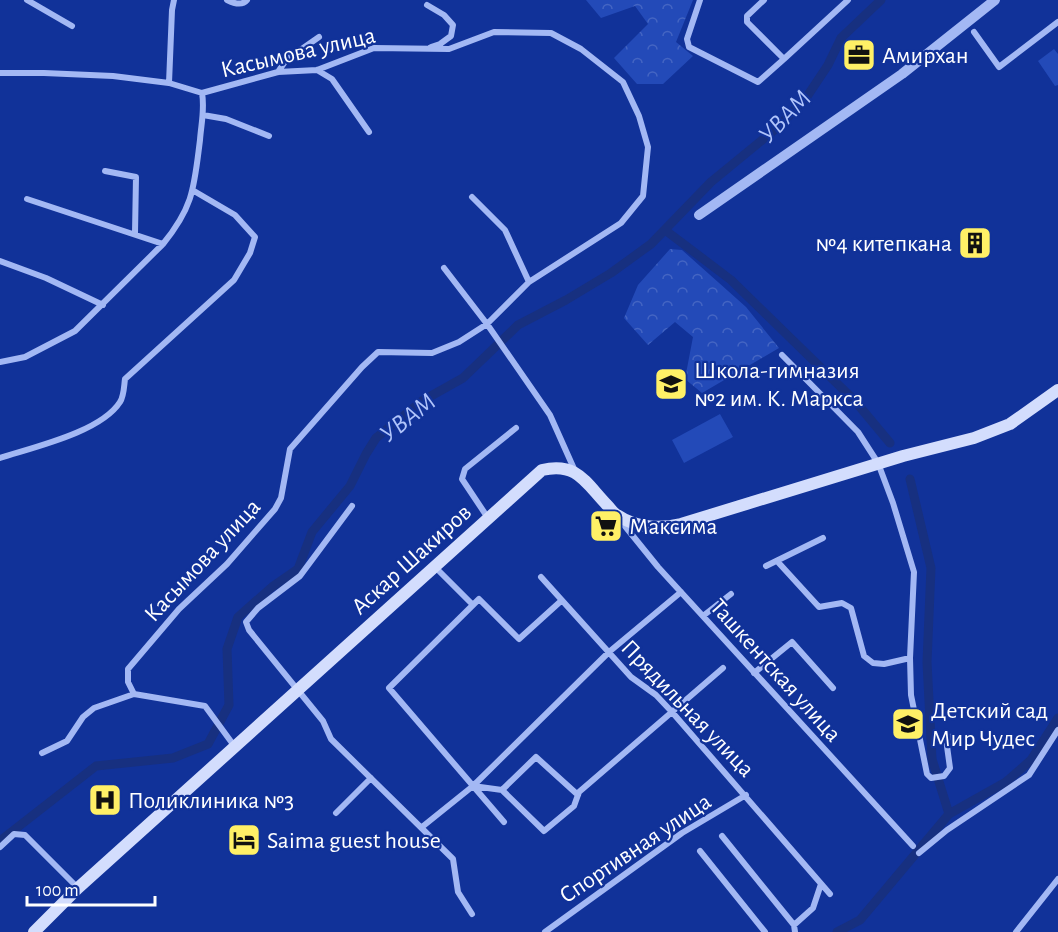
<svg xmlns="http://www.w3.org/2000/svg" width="1058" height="932" font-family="'Alegreya Sans',sans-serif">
<defs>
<pattern id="forest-crowns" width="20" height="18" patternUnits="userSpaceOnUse" patternTransform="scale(1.5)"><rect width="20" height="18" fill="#234ab8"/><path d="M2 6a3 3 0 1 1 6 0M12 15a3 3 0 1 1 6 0" fill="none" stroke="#4465c3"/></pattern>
</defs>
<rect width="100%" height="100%" fill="#113299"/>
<path fill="#234ab8" d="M1054 49 1058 54V85L1055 86 1038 61Z
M720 414 733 437 684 463 672 440Z"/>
<path fill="url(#forest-crowns)" d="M586 0H693L676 42 693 56 663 84H637L614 58 648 24 635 6 601 18Z
M670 249 682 250 746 307 779 348 702 393 685 379 693 337 675 322 648 345 624 318 638 285Z"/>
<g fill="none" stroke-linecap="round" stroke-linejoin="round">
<path stroke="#173080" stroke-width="9" d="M665 230 731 280 855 401 890 443
M910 479 931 568 927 662 932 759 949 814
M0 841 96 766 173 758 208 744 229 705 227 649 238 617 272 587 298 569 312 532 350 486 366 454 376 438 422 401 463 378 518 325 566 300 611 273 651 244 711 182 778 127 806 98 828 65 841 38 881 0
M837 932 860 920 949 814 1006 782 1031 760 1058 718"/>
<path stroke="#a3b8f4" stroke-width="6" d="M27 0 72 26
M227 0C233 3 242 6 247 0
M700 0 687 39 689 47 758 82 784 59 747 22V16L764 0
M427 5 444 15 453 25 451 36 440 44 431 47
M974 32 999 67 1058 22
M784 59 848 0
M317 70 332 79 369 132
M278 72 286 60 319 37
M0 73H44L113 76 169 83 202 93
M169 83 172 10 174 0
M202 93 278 72 317 70 374 48 449 49 494 32 551 33 581 49 623 82 639 116 648 147 643 196 621 223 529 282 487 324 459 342 432 353 378 352 362 367 290 449 281 498 275 509 227 564 179 609 128 669V682L134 694 205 706 235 747
M203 115 226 119 269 136
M105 171 136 177 135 233
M472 197 505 230 529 282
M27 199 163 244
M0 261 46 278 103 305
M444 268 487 324 550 415 575 471
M782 355 858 432 878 463 893 503 914 572 910 658 911 695 927 774 931 778 944 776 950 768 946 739 953 736
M0 362 25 357 75 331 163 244C194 206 194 187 200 140 201 125 205 109 202 93
M0 458C34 447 101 432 120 402 124 396 124 386 125 379L234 280 250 253 255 237 235 215 194 191
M352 506 300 576 258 608 246 622 249 630 323 721 331 739 453 859 458 892 472 914
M488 518 462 479 465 469 516 428
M620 520 658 567 913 846
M777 561 819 607 842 603 851 608 864 656 873 663 884 664 910 658
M766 566 823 538
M435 567 473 605
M541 577 631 677 656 695 672 712 830 894
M703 616 731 594
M754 673 792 642 833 688
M42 753 67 741 83 717 94 708 134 694
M473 786 502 790 544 831 574 806 579 792 723 668
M502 790 536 757 578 795
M336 813 371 778
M504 822 389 688 479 599 519 639 561 601
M422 827 473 786 609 652 681 592
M722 836 794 925 795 932
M0 847 14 834 25 835 78 888
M700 851 765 932
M919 853 947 830 1029 775 1058 730
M794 925 813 908 821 884
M545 932 682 833 746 795
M1016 932 1058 879"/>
<path stroke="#a3b8f4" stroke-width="10" d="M699 215 902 74 995 0"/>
<path stroke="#d3ddfd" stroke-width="12" d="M34 932 78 888 542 470C577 462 585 482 607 505 610 508 613 513 617 515 636 528 660 529 681 524L903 456 974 438 1010 424 1058 390"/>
</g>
<defs>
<symbol id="office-square" viewBox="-11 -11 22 22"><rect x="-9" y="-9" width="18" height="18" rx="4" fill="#fff066" stroke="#113299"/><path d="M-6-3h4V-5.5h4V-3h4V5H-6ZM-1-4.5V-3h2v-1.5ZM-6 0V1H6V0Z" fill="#111"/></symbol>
<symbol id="building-square" viewBox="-11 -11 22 22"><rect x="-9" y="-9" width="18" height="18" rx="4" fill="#fff066" stroke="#113299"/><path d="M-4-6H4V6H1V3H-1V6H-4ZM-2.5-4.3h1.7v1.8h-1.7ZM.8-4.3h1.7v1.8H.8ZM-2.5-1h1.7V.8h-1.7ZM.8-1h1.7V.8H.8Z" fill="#111"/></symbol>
<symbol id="school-square" viewBox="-11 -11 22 22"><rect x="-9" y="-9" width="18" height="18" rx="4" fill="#fff066" stroke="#113299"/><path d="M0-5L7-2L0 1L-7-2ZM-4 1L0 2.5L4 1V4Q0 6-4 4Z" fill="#111"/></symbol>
<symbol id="supermarket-square" viewBox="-11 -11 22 22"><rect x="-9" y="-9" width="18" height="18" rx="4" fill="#fff066" stroke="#113299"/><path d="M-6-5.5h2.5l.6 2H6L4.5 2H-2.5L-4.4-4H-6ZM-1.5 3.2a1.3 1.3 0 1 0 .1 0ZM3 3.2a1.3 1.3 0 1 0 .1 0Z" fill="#111"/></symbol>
<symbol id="hospital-square" viewBox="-11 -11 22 22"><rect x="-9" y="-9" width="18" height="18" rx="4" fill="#fff066" stroke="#113299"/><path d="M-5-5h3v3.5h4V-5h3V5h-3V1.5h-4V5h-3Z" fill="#111"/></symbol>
<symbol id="hotel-square" viewBox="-11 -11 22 22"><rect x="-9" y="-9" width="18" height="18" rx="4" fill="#fff066" stroke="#113299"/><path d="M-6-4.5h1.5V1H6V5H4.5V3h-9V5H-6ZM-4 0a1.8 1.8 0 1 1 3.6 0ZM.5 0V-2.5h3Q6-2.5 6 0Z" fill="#111"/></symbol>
</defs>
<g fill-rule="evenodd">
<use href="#office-square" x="840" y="36" width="38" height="38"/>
<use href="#building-square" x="956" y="224" width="38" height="38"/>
<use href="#school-square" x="652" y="365" width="38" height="38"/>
<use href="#supermarket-square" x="587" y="507" width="38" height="38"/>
<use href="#school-square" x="889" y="705" width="38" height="38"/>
<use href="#hospital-square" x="86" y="781" width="38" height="38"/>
<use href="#hotel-square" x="225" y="821" width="38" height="38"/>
</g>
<g text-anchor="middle" stroke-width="4.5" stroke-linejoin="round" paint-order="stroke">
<g font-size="24" fill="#fff" stroke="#113299">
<text transform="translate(298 52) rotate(-13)" y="8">Касымова улица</text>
<text transform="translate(411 559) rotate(-42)" y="8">Аскар Шакиров</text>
<text transform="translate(202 560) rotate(-47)" y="8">Касымова улица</text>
<text transform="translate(776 670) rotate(48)" y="8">Ташкентская улица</text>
<text transform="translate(688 708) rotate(46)" y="8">Прядильная улица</text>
<text transform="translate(635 848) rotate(-34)" y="8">Спортивная улица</text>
</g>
<g font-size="24" fill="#fff" stroke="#113299" text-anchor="start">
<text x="882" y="63">Амирхан</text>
<text x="952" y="251" text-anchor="end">№4 китепкана</text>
<text x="694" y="378">Школа-гимназия<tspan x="694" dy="28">№2 им. К. Маркса</tspan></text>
<text x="629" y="534">Максима</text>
<text x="931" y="718">Детский сад<tspan x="931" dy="28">Мир Чудес</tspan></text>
<text x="128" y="808">Поликлиника №3</text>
<text x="267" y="848">Saima guest house</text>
</g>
<g font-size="26" font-style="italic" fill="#b0c4fb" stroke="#113299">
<text transform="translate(784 116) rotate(-46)" y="9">УВАМ</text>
<text transform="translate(407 417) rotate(-38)" y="9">УВАМ</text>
</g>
</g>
<path d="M27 896v9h128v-9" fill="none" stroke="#ffffff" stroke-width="3"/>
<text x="36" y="896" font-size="18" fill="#ffffff" stroke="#113299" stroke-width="4.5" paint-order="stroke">100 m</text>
</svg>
